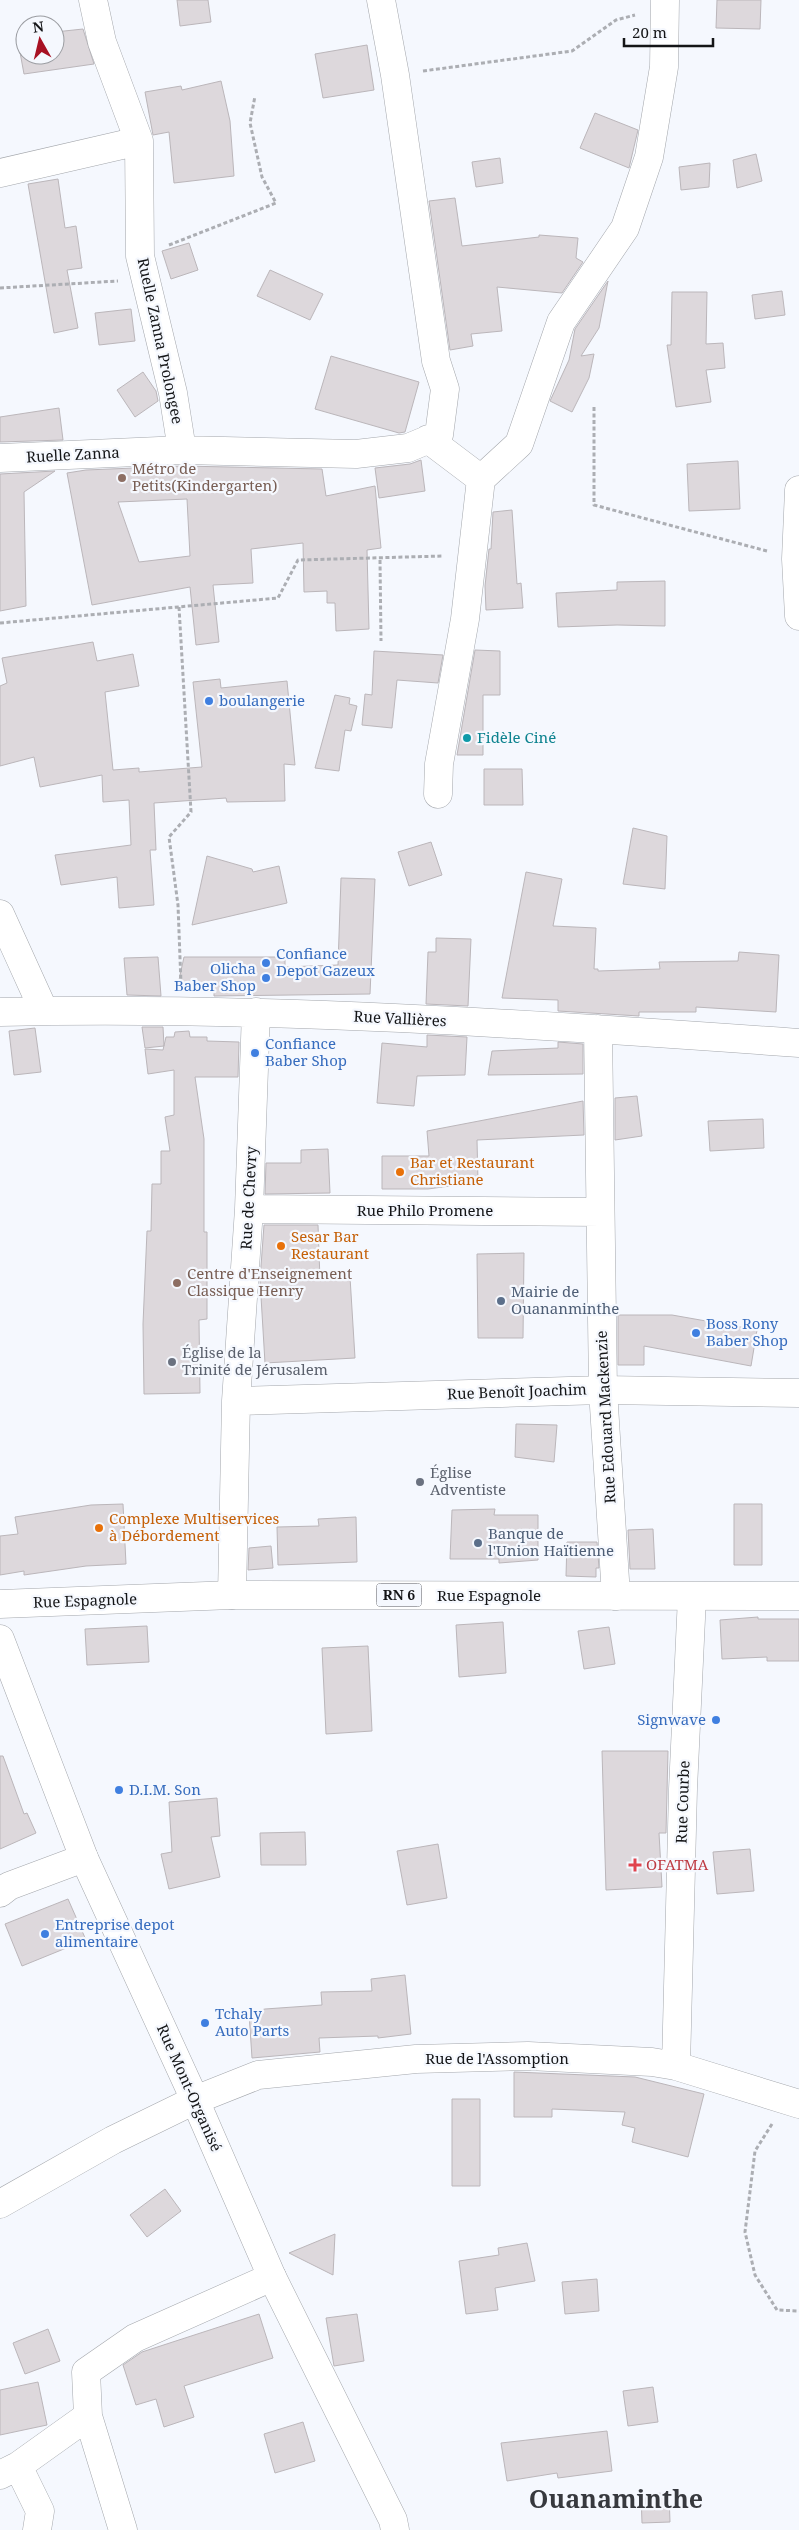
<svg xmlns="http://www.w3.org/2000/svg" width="799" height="2530" font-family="'Noto Serif',serif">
<rect width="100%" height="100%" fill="#f5f8fe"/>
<path fill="#ddd8dc" stroke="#bbb6ba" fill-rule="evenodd" d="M177 0H208L211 22 180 26Z
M717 0H761L760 29 716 28Z
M83 29 94 64 24 74 17 36 25 35V55H55V32Z
M367 45 374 90 323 98 315 54Z
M221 81 230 121 234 176 174 183 169 132 153 135 145 92 181 86 182 90Z
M595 113 638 130 629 168 580 148Z
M756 154 762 181 737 188 733 160Z
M500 158 503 183 476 187 472 162Z
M710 163 709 187 681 190 679 167Z
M58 179 65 228 76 226 82 268 67 270 78 328 54 333 28 184Z
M455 198 462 246 539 237V235L578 238 576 258 583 262 562 293 497 287 502 331 471 334 473 346 450 350 429 201Z
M189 243 198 270 171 279 162 251Z
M270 270 323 294 310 320 257 296Z
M608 281 599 328 581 356 594 354 589 378 572 412 550 401 569 360 575 329Z
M782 291 785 315 755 319 752 295Z
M672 292H707L706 344 723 343 725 368 706 370 711 402 676 407 667 345H671Z
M131 309 135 341 99 345 95 313Z
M331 356 419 382 405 432 399 433 315 409Z
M143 372 156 391 158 401 135 417 117 390Z
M59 408 63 440 0 442V417Z
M421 460 425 491 379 498 375 468 410 464Z
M738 461 740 509 689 511 687 464Z
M182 466 322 469 326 496 375 486 381 548 367 550 369 629 336 631 335 603H327V591L304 592 303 543 251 549 253 583 213 585 219 642 196 645 190 587 92 605 67 473 86 470ZM187 499 190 556 139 562 118 502Z
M55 471 24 492 26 606 0 611V474Z
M512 510 517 584 521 583 523 608 486 610 485 586 489 549H491L493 512Z
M665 581V626L617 625 558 627 556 593 617 590V582Z
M93 642 97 661 133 654 139 686 105 692 113 770 139 768V772L202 767 193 682 220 679 221 688 287 681 295 765 284 764 285 801 227 802 226 798 154 803 156 850H150L154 905 119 908 117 877 61 885 55 855 131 845 129 800 103 802 102 775 40 787 34 757 0 766V686L7 683 2 658Z
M475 650 500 651V695H483V755H457Z
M374 651 443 655 438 683 397 680 392 728 362 725 365 694 372 695Z
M335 695 350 698 349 704 357 706 351 731 345 730 339 771 315 768Z
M484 769H522L523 805H484Z
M633 828 667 836 665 889 623 884Z
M431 842 442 875 409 886 398 852Z
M207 856 252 869 253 872 279 866 287 903 192 925Z
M526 872 562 879 553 926 596 928 594 969H598V971L660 969 659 962 738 961 739 952 779 955 776 1012 696 1007V1012H639V1016L558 1011V1000L502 998Z
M341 878 375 879 370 994 214 996V986L177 989 184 957H285V967L338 965Z
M436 938 471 939 468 1006 426 1004 428 952H436Z
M158 957 161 996 127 995 124 958Z
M142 1027H163L164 1046 145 1048Z
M35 1028 41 1072 14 1075 9 1031Z
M189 1031 190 1037H207V1041L239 1042 238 1077H195L204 1139V1232H207V1319L199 1320 200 1393 144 1394 143 1324 147 1231H151L152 1184H161V1151H170L165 1117 174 1115V1070L148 1074 145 1049 163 1050 166 1037H174L175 1032Z
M427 1035 467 1037 465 1075 417 1076 414 1106 377 1103 382 1043 427 1047Z
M558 1042 583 1044V1074L488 1075 492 1051 558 1048Z
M637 1096 642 1136 615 1140V1098Z
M583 1101 584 1135 477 1140 478 1182 428 1189H382V1156H429L427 1131Z
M763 1119 764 1148 710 1151 708 1121Z
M328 1149 330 1193 265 1194 266 1163H301V1150Z
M264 1225H318L320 1279 350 1277 355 1358 265 1363 260 1280Z
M524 1253 523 1338H478L477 1254Z
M618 1315H672L757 1330 751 1366 644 1346V1365H618Z
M516 1424 557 1425 554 1462 515 1457Z
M123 1504 126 1564 86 1566 24 1575V1571L0 1575V1536L18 1534 15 1517 91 1505Z
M734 1504H762V1565H734Z
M495 1509 494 1515H538V1560L499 1563V1559H450L452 1510Z
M356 1517 357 1562 278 1565 277 1527 319 1526 318 1519Z
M653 1529 655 1569H630L628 1530Z
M567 1542H597L599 1568H596V1577L566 1576Z
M271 1546 273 1568 248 1570 249 1548Z
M758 1617V1619H799V1661H767V1657L722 1659 720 1620Z
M503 1622 506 1673 459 1677 456 1625Z
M147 1626 149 1662 87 1665 85 1629Z
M609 1627 615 1664 584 1669 578 1631Z
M368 1646 372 1731 326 1734 322 1648Z
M602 1751H668L666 1833H659L662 1887 606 1890Z
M0 1756H3L24 1814 27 1813 36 1833 0 1849Z
M217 1798 220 1836 211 1837 220 1877 169 1889 161 1854 172 1852 169 1802Z
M305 1832 306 1865H261L260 1833Z
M438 1844 447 1898 407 1905 397 1851Z
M750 1849 754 1891 717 1894 713 1852Z
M68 1899 86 1940 22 1966 5 1924Z
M405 1975 411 2034 378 2038V2036L319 2038 320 2052 252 2058 249 2013 265 2009 322 2005 321 1992 372 1991 371 1979Z
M514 2072 635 2077 704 2094 688 2157 632 2142 635 2128 622 2125 625 2112 552 2109V2117H514Z
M452 2099H480V2186H452Z
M165 2189 181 2211 147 2237 130 2215Z
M335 2234 333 2275 289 2253Z
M527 2243 535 2281 495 2288 498 2310 466 2314 459 2261 499 2255 498 2248Z
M597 2279 599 2311 565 2314 562 2282Z
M259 2314 273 2358 184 2386 194 2417 164 2427 156 2399 136 2405 123 2365 142 2352Z
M357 2314 364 2361 334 2366 326 2318Z
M48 2329 60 2361 25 2374 13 2343Z
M38 2382 47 2425 0 2435V2390Z
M653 2387 658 2422 628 2426 623 2391Z
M303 2422 315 2461 275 2473 264 2434Z
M607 2431 612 2471 558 2478 557 2473 507 2481 501 2443Z
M669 2493 670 2522 642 2523 641 2494Z"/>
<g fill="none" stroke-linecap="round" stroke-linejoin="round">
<defs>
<path id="minor" d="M93 0 102 42 139 141 140 256 173 393 182 450
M0 173 139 141
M428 439 481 479
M0 458 182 450 356 454 408 448 439 435 445 389 436 361 395 75 381 0
M799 490 796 559 799 616
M438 794 439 764 465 619 481 479 519 444 561 322 625 228 649 157 664 67 665 0
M0 914 44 1011
M0 1012C267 1006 533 1024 799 1043
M598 1029 603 1390 616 1596
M249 1209 600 1212
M236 1401 603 1390 799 1393
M232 1595 236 1401 249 1209 256 1012
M0 1893 9 1886 84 1858
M676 2066 683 1789 692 1597
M0 2204 113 2140 195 2100 258 2075 416 2059 528 2056 652 2062 676 2066 799 2104
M88 2416 123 2530
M18 2466 40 2511 37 2530
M0 2475 18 2466 88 2416 86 2372 135 2338 272 2277"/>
<path id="major" d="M0 1604 232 1595 799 1596
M0 1639 84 1858 195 2100 272 2277 393 2520 395 2530"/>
</defs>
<use href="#minor" stroke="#a4a7ac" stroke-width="29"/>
<use href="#major" stroke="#a4a7ac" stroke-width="29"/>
<path stroke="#acaeb3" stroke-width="3" stroke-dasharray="4 2.5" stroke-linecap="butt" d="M423 71 572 51 616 20 635 15
M169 245 276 203 262 177 250 123 255 96
M0 288 118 281
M594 407V505L767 551
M380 560 381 641
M179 607 191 812 169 837 178 905 181 984
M0 623 278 598 298 560 443 556
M772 2124 755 2151 745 2232 755 2275 777 2310 799 2311"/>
<use href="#minor" stroke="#fff" stroke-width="28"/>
<use href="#major" stroke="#fff" stroke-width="28"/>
</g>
<g fill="#8d6e63" stroke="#f5f8fe" stroke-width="2">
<circle cx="122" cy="478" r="5"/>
<circle cx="177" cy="1283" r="5"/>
</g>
<g fill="#3f7fe0" stroke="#f5f8fe" stroke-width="2">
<circle cx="209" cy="701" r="5"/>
<circle cx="266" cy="963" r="5"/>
<circle cx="266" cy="978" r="5"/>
<circle cx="255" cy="1053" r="5"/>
<circle cx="696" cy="1333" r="5"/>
<circle cx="716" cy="1720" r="5"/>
<circle cx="119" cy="1790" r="5"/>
<circle cx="45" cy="1934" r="5"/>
<circle cx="205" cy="2023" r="5"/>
</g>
<circle fill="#0f9aa8" stroke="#f5f8fe" stroke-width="2" cx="467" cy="738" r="5"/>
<g fill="#e8710a" stroke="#f5f8fe" stroke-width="2">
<circle cx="400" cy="1172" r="5"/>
<circle cx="281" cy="1246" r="5"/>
<circle cx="99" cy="1528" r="5"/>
</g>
<g fill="#5c6f8a" stroke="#f5f8fe" stroke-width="2">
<circle cx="501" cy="1301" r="5"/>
<circle cx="478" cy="1543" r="5"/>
</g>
<g fill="#6b7280" stroke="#f5f8fe" stroke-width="2">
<circle cx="172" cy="1362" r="5"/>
<circle cx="420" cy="1482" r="5"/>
</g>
<path fill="#e0444e" stroke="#f5f8fe" stroke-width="2" d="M632.5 1857.5h5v5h5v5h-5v5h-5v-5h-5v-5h5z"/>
<g text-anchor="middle" stroke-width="4.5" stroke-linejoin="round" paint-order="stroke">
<rect fill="#f5f8fe" stroke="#58595c" stroke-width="1" x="376.5" y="1583.5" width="45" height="23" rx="4"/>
<g font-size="14" font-weight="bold" fill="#141517">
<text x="399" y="1600">RN 6</text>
</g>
<g font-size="15" fill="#141517" stroke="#f5f8fe">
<text transform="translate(160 341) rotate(78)" y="5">Ruelle Zanna Prolongee</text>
<text transform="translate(73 455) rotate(-3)" y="5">Ruelle Zanna</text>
<text transform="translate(400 1019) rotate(3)" y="5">Rue Vallières</text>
<text transform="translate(249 1198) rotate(-87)" y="5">Rue de Chevry</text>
<text x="425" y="1216">Rue Philo Promene</text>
<text transform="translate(517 1392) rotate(-2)" y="5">Rue Benoît Joachim</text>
<text transform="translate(606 1417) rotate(-93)" y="5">Rue Edouard Mackenzie</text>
<text x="489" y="1601">Rue Espagnole</text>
<text transform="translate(85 1601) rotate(-2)" y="5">Rue Espagnole</text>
<text transform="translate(683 1802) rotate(-88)" y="5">Rue Courbe</text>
<text x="497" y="2064">Rue de l'Assomption</text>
<text transform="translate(189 2088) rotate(66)" y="5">Rue Mont-Organisé</text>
</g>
<g font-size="15" fill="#785e54" stroke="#f5f8fe" text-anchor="start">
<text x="132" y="474">Métro de<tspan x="132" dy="17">Petits(Kindergarten)</tspan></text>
<text x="187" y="1279">Centre d'Enseignement<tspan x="187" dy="17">Classique Henry</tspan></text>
</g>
<g font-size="15" fill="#366cbe" stroke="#f5f8fe" text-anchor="start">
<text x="219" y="706">boulangerie</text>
<text x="276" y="959">Confiance<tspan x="276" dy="17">Depot Gazeux</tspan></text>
<text x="256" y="974" text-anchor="end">Olicha<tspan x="256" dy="17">Baber Shop</tspan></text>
<text x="265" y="1049">Confiance<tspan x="265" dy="17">Baber Shop</tspan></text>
<text x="706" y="1329">Boss Rony<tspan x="706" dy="17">Baber Shop</tspan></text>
<text x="706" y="1725" text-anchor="end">Signwave</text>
<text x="129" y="1795">D.I.M. Son</text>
<text x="55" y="1930">Entreprise depot<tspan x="55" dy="17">alimentaire</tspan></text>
<text x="215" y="2019">Tchaly<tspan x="215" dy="17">Auto Parts</tspan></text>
</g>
<g font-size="15" fill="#0d838f" stroke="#f5f8fe" text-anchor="start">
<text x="477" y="743">Fidèle Ciné</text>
</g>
<g font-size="15" fill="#c56008" stroke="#f5f8fe" text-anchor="start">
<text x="410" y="1168">Bar et Restaurant<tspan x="410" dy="17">Christiane</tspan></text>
<text x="291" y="1242">Sesar Bar<tspan x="291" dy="17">Restaurant</tspan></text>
<text x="109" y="1524">Complexe Multiservices<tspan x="109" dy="17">à Débordement</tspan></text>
</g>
<g font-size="15" fill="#4e5e75" stroke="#f5f8fe" text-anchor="start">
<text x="511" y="1297">Mairie de<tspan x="511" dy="17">Ouananminthe</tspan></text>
<text x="488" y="1539">Banque de<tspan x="488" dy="17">l'Union Haïtienne</tspan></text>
</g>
<g font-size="15" fill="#5b616d" stroke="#f5f8fe" text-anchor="start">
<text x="182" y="1358">Église de la<tspan x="182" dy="17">Trinité de Jérusalem</tspan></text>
<text x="430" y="1478">Église<tspan x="430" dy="17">Adventiste</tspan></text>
</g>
<g font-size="15" fill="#be3a42" stroke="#f5f8fe" text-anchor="start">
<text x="646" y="1870">OFATMA</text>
</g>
<g font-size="25" font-weight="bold" fill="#37393e" stroke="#f5f8fe">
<text x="616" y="2508">Ouanaminthe</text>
</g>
</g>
<g transform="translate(40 40) rotate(352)"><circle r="24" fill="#f5f8fe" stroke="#9b9da2"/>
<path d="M0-4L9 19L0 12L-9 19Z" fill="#a81123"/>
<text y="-8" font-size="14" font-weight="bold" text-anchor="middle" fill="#141517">N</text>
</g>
<path d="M624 38v8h89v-8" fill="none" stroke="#141517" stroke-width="2.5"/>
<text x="632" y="38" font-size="15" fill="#141517" stroke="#f5f8fe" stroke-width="4" paint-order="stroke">20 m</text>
</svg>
